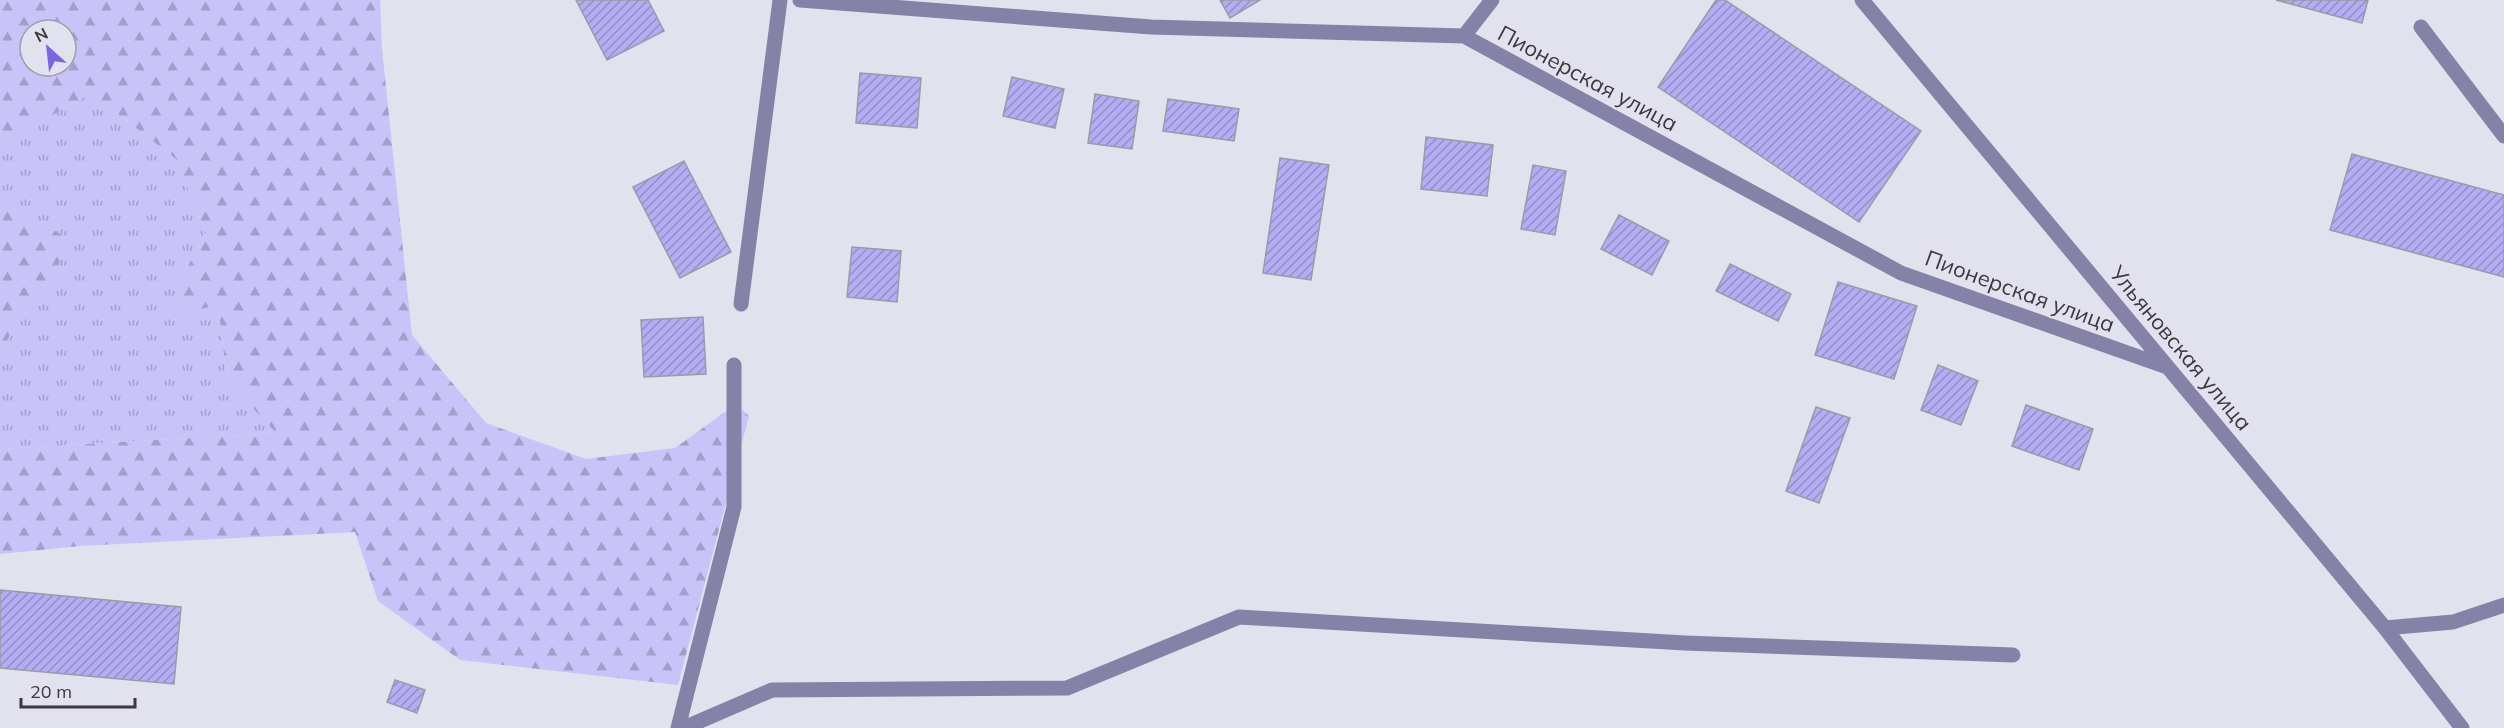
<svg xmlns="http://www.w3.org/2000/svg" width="2504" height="728" font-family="Mulish,sans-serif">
<defs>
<pattern id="grass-tufts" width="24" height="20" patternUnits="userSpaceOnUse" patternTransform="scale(1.5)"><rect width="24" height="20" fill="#c8c3f8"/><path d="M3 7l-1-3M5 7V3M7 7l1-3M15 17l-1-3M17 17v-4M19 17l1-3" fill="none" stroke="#a39fca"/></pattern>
<pattern id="forest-firs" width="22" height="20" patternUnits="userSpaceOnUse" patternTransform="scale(1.5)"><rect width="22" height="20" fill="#c8c3f8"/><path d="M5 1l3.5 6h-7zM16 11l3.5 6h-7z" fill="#a39fca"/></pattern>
<pattern id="building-hatch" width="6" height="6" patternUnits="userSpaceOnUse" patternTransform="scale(1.5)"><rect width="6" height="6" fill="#b5adf3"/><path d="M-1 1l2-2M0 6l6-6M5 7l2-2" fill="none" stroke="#948ec6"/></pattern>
</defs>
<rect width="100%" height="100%" fill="#e2e1ee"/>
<path fill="url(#grass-tufts)" d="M91 93 176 159 206 233 180 280 184 313 218 304 227 380 277 433 0 449V354L10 335 74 241 0 201V145Z"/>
<path fill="url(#forest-firs)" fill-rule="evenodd" d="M0 0H380L382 49 412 335 486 423 586 459 675 448 736 404 749 416 678 685 460 660 378 601 355 532 80 546 0 554V449L276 433 227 380 218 305 183 313 180 280 206 233 176 159 91 93 0 145ZM30 30H66V66H30Z
M0 201 74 241 10 335 0 354Z"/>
<path fill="url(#building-hatch)" stroke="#9b9aa7" stroke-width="1.5" d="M576 0H648L664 31 607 60Z
M1220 0H1260L1230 18Z
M1716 0H1725L1921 131 1859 222 1658 87Z
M2276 0H2368L2362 23Z
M860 73 921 78 917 128 856 123Z
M1012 77 1064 89 1055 128 1003 116Z
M1095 94 1139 101 1132 149 1088 143Z
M1168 99 1239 109 1234 141 1163 131Z
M1426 137 1493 145 1487 196 1421 189Z
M2352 154 2504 195V277L2330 230Z
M1280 158 1329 165 1311 280 1263 273Z
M684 161 731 252 680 278 633 187Z
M1533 165 1566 171 1555 235 1521 229Z
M1619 215 1669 241 1652 275 1601 249Z
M852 247 901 251 897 302 847 297Z
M1730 264 1791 294 1778 321 1716 291Z
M1838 282 1917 306 1894 379 1815 355Z
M703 317 706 374 644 377 641 320Z
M1938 365 1978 381 1961 425 1921 410Z
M2026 405 2093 429 2079 470 2012 446Z
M1816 407 1850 418 1819 503 1786 491Z
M0 590 181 607 174 684 0 668Z
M395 680 425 690 417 713 387 702Z"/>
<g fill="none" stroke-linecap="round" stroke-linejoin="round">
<path stroke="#8682a7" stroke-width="15" d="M800 0 1151 27 1464 36 1901 273 2167 367
M1862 0 2385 628 2462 728
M2421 27 2504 136
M1464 36 1492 0
M741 304 780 0
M2385 628 2453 622 2504 605
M678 728 734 507V365
M684 728 772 690 1067 688 1239 617 1685 643 2013 655"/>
</g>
<g text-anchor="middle" stroke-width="4.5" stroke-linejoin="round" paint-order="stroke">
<g font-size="22" fill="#39393e" stroke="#e2e1ee">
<text transform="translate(1588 78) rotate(28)" y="8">Пионерская улица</text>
<text transform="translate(2020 291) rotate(20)" y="8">Пионерская улица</text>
<text transform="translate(2181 348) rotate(50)" y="8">Ульяновская улица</text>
</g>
</g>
<g transform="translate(48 48) rotate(333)"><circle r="28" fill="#e2e1ee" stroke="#9e9ea8" stroke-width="1.5"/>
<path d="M0-4.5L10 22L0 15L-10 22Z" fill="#7e65e0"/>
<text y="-9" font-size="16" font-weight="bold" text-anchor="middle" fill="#39393e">N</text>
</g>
<path d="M21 698v9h114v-9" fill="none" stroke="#39393e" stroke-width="3"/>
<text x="30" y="698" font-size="18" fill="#39393e" stroke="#e2e1ee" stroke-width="4.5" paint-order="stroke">20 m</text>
</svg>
